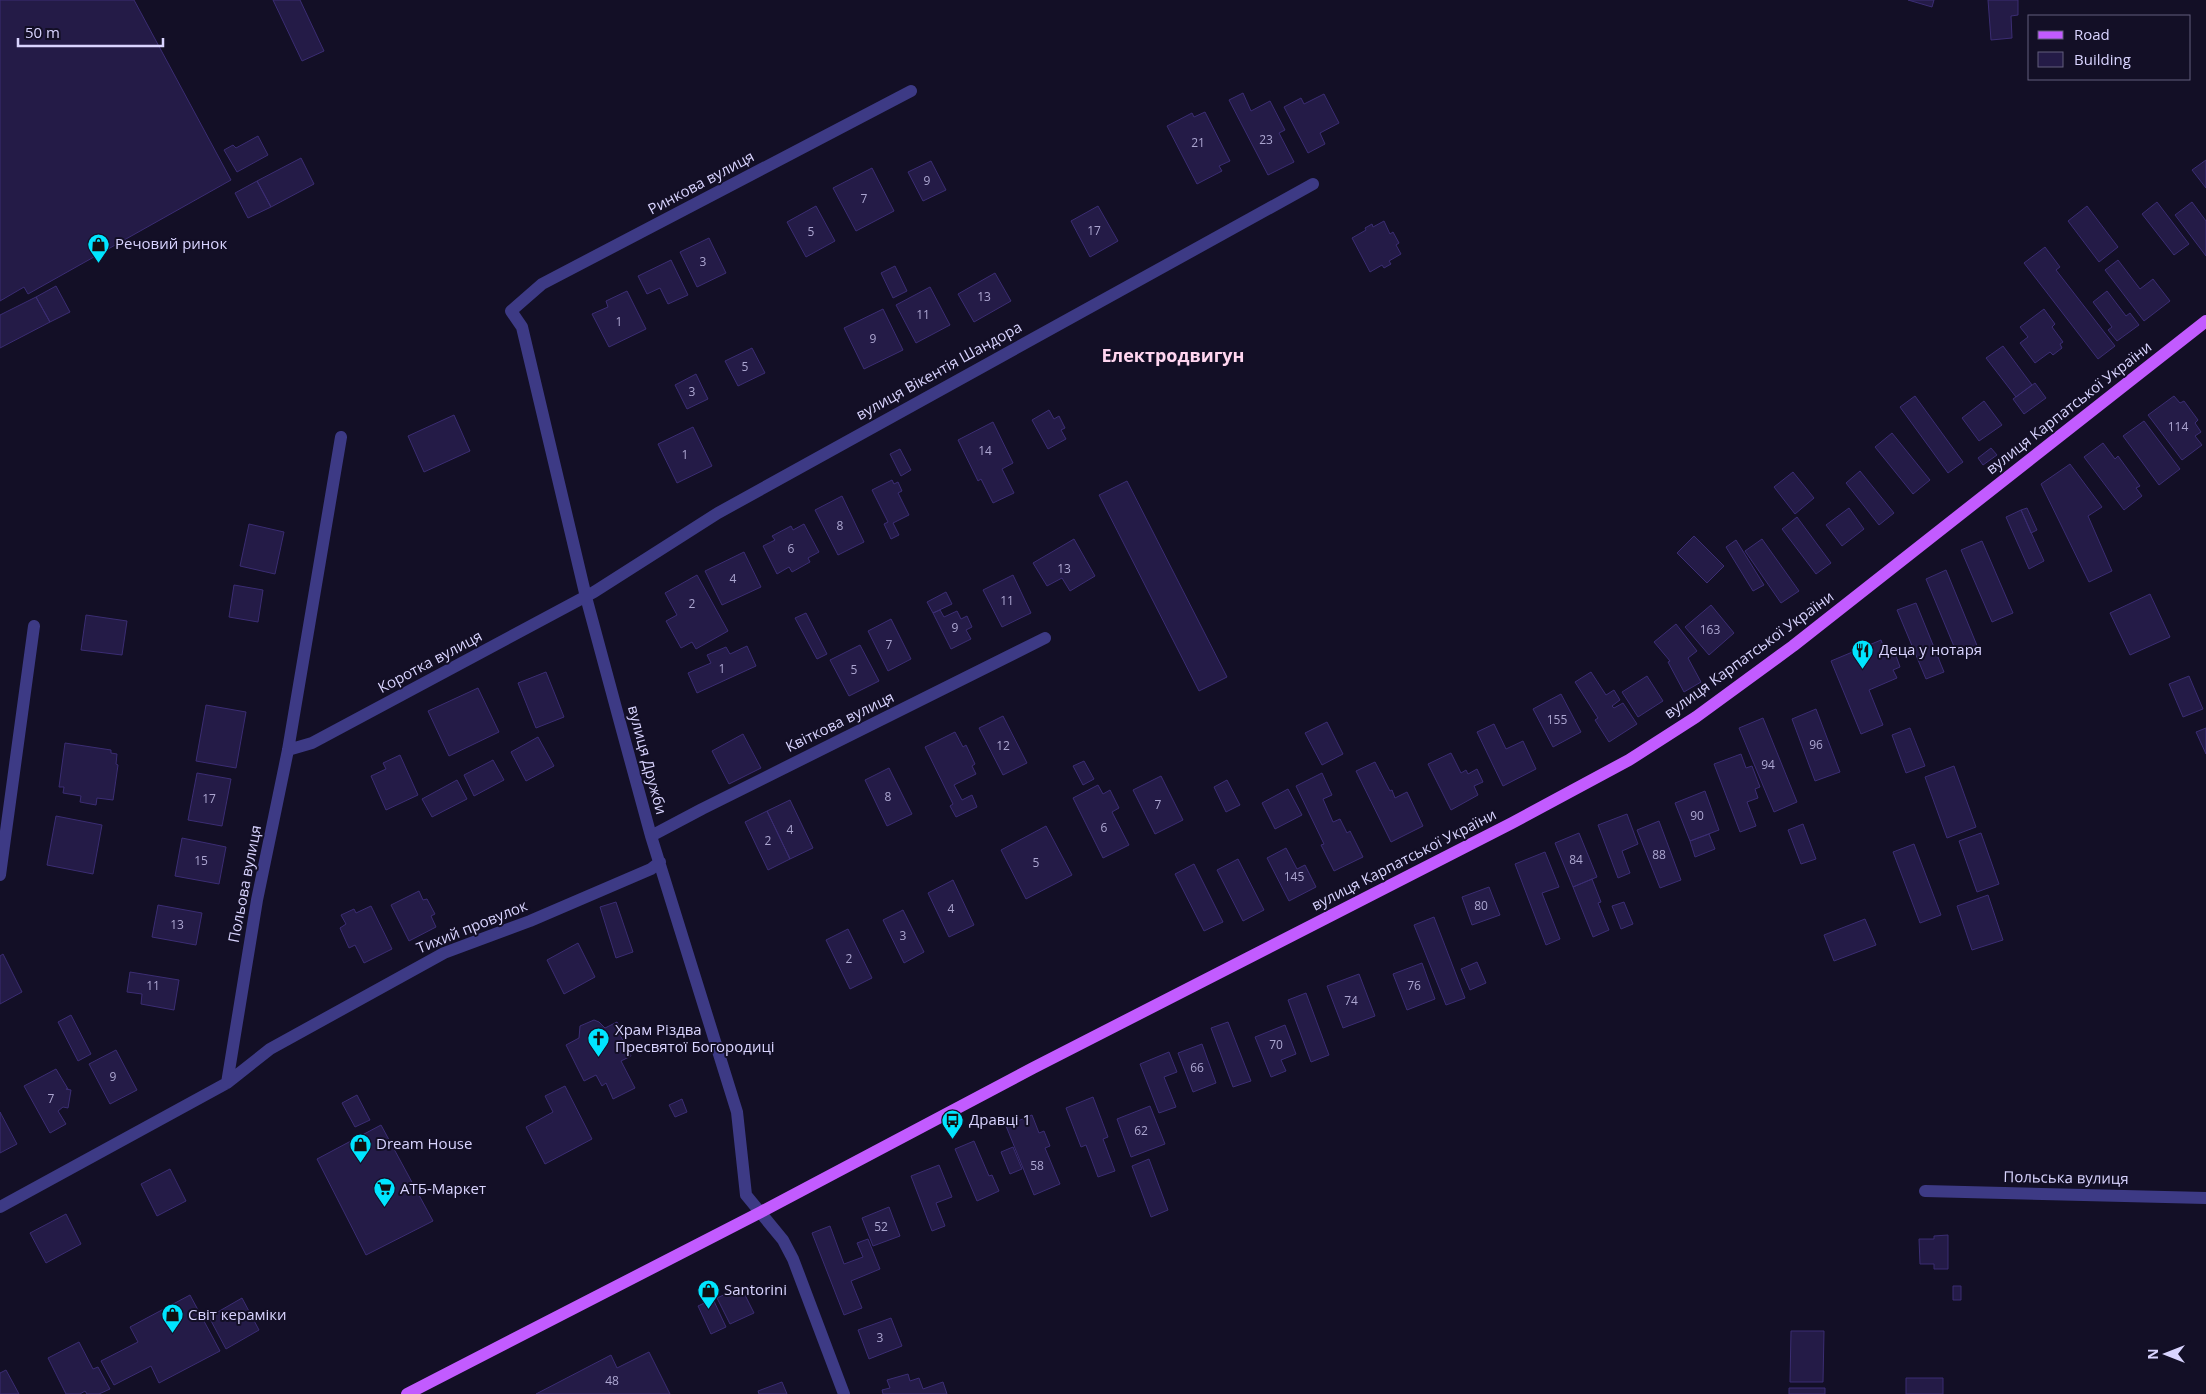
<svg xmlns="http://www.w3.org/2000/svg" width="2206" height="1394" font-family="'Open Sans',sans-serif">
<rect width="100%" height="100%" fill="#130f26"/>
<path fill="#241b47" stroke="#3b2d73" d="M0 0H134L231 180 28 294 24 287 0 301Z
M273 0H300L324 51 302 61Z
M1908 0H1934L1932 7Z
M1988 0H2018V15L2011 16 2012 38 1991 40Z
M1243 93 1251 111 1270 101 1285 130 1279 133 1294 162 1268 175 1229 100Z
M1324 94 1339 123 1320 133 1325 144 1308 153 1284 107 1301 98 1304 104Z
M1205 112 1230 161 1219 166 1222 171 1197 184 1167 126 1192 113 1194 117Z
M258 136 268 155 237 172 224 150 233 145 236 148Z
M301 158 314 184 271 207 257 181Z
M2206 160V188L2192 170Z
M931 161 946 190 923 201 908 172Z
M872 168 894 211 856 231 833 188Z
M257 181 271 207 248 218 235 193Z
M2157 202 2189 244 2174 255 2142 214Z
M2192 202 2206 221V256L2175 215Z
M816 206 835 241 806 257 787 222Z
M1098 206 1118 241 1090 257 1071 221Z
M2087 206 2118 247 2099 262 2068 221Z
M1384 221 1390 234 1393 232 1399 243 1396 245 1401 254 1389 261 1391 264 1384 268 1382 265 1370 272 1352 238 1366 230 1365 228 1372 224 1373 227Z
M709 238 726 273 697 287 680 252Z
M2045 247 2060 267 2056 270 2115 346 2098 359 2024 263Z
M671 260 688 295 668 304 660 288 647 294 638 276Z
M2118 260 2140 289 2153 279 2170 301 2144 321 2105 270Z
M895 266 907 291 893 298 881 273Z
M995 273 1011 301 974 322 958 294Z
M56 286 70 312 50 322 36 297Z
M930 287 950 325 916 343 896 305Z
M627 291 646 329 609 347 592 314 608 307 606 301Z
M2107 291 2126 316 2130 313 2139 325 2117 341 2108 330 2112 327 2093 302Z
M36 297 50 322 0 348V315Z
M883 309 903 350 864 369 844 328Z
M2044 309 2055 324 2052 327 2063 342 2060 344 2062 348 2053 355 2050 352 2035 363 2020 343 2028 337 2020 327Z
M2003 346 2032 385 2016 397 1986 358Z
M752 348 765 373 738 386 725 361Z
M696 374 708 399 687 409 675 385Z
M2035 383 2046 398 2024 414 2013 399Z
M1915 396 1963 462 1948 473 1900 407Z
M2174 396 2180 403 2184 401 2198 420 2195 423 2201 432 2195 436 2202 445 2182 460 2148 415Z
M1984 401 2002 425 1979 441 1962 418Z
M1049 410 1054 419 1059 416 1065 428 1061 430 1066 439 1048 449 1032 420Z
M454 415 470 451 424 472 408 436Z
M2144 421 2180 469 2159 485 2123 436Z
M993 422 1013 463 1002 469 1014 493 993 503 981 479 978 481 958 440Z
M693 427 712 466 677 483 658 444Z
M1892 433 1930 480 1913 494 1875 447Z
M2103 443 2115 459 2118 456 2140 486 2136 488 2142 496 2124 510 2084 457Z
M1991 448 1997 455 1983 465 1978 458Z
M900 449 911 470 901 476 890 454Z
M2070 464 2102 507 2088 516 2112 571 2089 582 2041 484Z
M1860 471 1894 513 1879 525 1846 483Z
M1793 472 1814 498 1795 514 1774 487Z
M892 480 894 484 898 482 902 491 898 493 909 515 893 523 899 535 891 539 884 524 888 522 872 490Z
M1127 481 1227 677 1199 691 1099 495Z
M842 496 864 542 838 555 815 510Z
M1849 508 1864 529 1842 546 1826 525Z
M2027 508 2037 530 2031 533 2021 510Z
M2021 510 2044 561 2029 569 2006 517Z
M1797 517 1831 563 1816 574 1782 529Z
M249 524 284 532 275 574 240 566Z
M804 524 819 552 808 558 810 562 792 572 789 567 777 574 763 546 775 540 772 536 791 526 793 530Z
M1694 536 1724 566 1707 583 1677 553Z
M1074 539 1095 576 1070 591 1062 578 1047 586 1033 563Z
M1762 539 1799 591 1781 603 1745 551Z
M1736 540 1764 585 1753 591 1726 547Z
M1982 541 2013 613 1992 622 1961 550Z
M744 552 761 587 722 605 705 571Z
M1946 570 1978 648 1958 656 1926 579Z
M697 575 728 631 696 649 692 642 681 648 666 621 677 615 665 593Z
M1013 575 1031 613 1002 627 983 590Z
M234 585 263 590 258 622 229 617Z
M946 592 952 604 933 613 927 602Z
M2150 594 2170 637 2130 655 2110 613Z
M1916 603 1944 672 1926 679 1897 610Z
M1711 605 1734 633 1709 655 1685 627Z
M940 610 944 617 957 611 961 619 967 616 972 627 966 630 971 639 951 649 933 613Z
M806 613 827 654 817 659 795 618Z
M86 615 127 621 122 655 81 650Z
M891 619 911 659 888 671 868 631Z
M1676 624 1697 651 1688 658 1701 682 1684 692 1668 662 1670 661 1654 642Z
M1881 640 1886 653 1894 650 1900 667 1893 670 1897 678 1869 690 1883 725 1861 734 1831 661Z
M860 645 879 681 849 696 830 660Z
M747 646 756 666 697 693 688 673 711 663 707 655 726 647 730 654Z
M546 672 564 717 536 728 518 683Z
M1591 672 1606 695 1614 690 1620 700 1612 706 1614 708 1623 703 1637 724 1609 742 1595 720 1598 718 1575 682Z
M1647 676 1663 701 1638 717 1622 692Z
M2189 676 2203 709 2183 717 2169 684Z
M478 688 499 732 449 756 428 711Z
M1561 694 1581 732 1553 747 1533 709Z
M206 705 246 712 236 768 196 761Z
M1816 709 1840 772 1815 781 1792 719Z
M1003 716 1027 763 1003 775 979 728Z
M1763 718 1797 802 1774 812 1739 728Z
M1327 722 1343 754 1322 765 1305 733Z
M1494 724 1506 749 1523 741 1536 769 1503 786 1477 732Z
M1910 728 1925 766 1906 773 1892 735Z
M2206 728V754L2196 732Z
M955 732 963 747 966 745 975 764 972 766 976 774 954 785 962 800 972 795 977 807 956 817 950 806 953 804 925 747Z
M743 734 761 768 729 784 712 751Z
M538 737 554 766 526 781 511 752Z
M65 743 111 750V753L117 754 116 764 118 765 113 800 97 798 96 805 80 802 81 796 63 793 64 787H59Z
M1451 753 1461 773 1466 770 1468 774 1477 769 1483 782 1474 786 1478 795 1451 810 1428 764Z
M1741 754 1746 768 1752 766 1760 787 1755 789 1758 798 1747 802 1756 826 1740 832 1714 764Z
M400 755 418 795 386 810 371 776 386 769 383 763Z
M493 760 504 780 474 796 464 775Z
M1084 761 1094 779 1083 785 1073 766Z
M1375 762 1390 791 1392 790 1395 798 1407 792 1423 826 1391 842 1356 771Z
M1954 766 1976 827 1947 838 1925 777Z
M889 768 912 814 887 826 865 780Z
M197 773 231 779 222 826 188 820Z
M1322 773 1332 795 1323 799 1333 822 1340 819 1347 833 1350 831 1363 857 1334 871 1321 845 1324 844 1296 786Z
M1161 776 1183 820 1155 834 1133 790Z
M457 780 467 799 432 817 422 799Z
M1227 780 1240 805 1226 812 1214 787Z
M1098 785 1103 794 1110 790 1119 808 1112 812 1129 845 1103 858 1073 798Z
M1288 789 1302 815 1275 829 1262 803Z
M1705 791 1719 830 1690 841 1675 803Z
M790 800 813 848 790 859 767 811Z
M767 811 790 859 768 870 745 822Z
M1627 814 1638 844 1622 851 1630 873 1618 878 1598 825Z
M56 816 102 825 93 874 47 865Z
M1659 821 1681 880 1660 888 1637 830Z
M1803 824 1816 859 1801 864 1788 830Z
M1046 826 1072 875 1026 899 1001 850Z
M1579 833 1597 877 1573 887 1555 843Z
M1981 833 1999 884 1977 892 1959 841Z
M1709 834 1715 849 1695 857 1690 841Z
M182 838 226 847 219 884 175 876Z
M1914 844 1941 915 1920 923 1893 852Z
M1286 848 1297 869 1305 865 1316 887 1289 901 1267 858Z
M1545 852 1559 887 1542 893 1560 939 1546 945 1515 864Z
M1238 859 1264 910 1243 921 1217 870Z
M1194 864 1223 922 1204 931 1175 874Z
M1592 879 1601 902 1598 903 1609 930 1593 937 1573 887Z
M953 880 974 925 949 937 928 893Z
M1489 887 1500 915 1472 925 1462 897Z
M419 891 423 900 427 899 435 914 431 916 436 927 409 941 391 905Z
M1988 895 2003 940 1972 950 1957 906Z
M616 902 633 952 616 958 600 907Z
M1624 902 1633 924 1621 929 1612 906Z
M158 905 202 913 196 945 152 937Z
M371 906 392 949 364 963 355 945 349 948 340 928 346 924 341 915 354 909 356 913Z
M903 910 924 952 904 963 883 920Z
M1434 917 1465 998 1446 1005 1414 925Z
M1865 919 1876 945 1834 961 1824 935Z
M848 929 872 978 850 989 826 940Z
M578 943 595 977 564 994 547 960Z
M3 954 22 992 0 1004V956Z
M1477 962 1486 983 1470 990 1461 969Z
M1422 963 1435 999 1407 1010 1393 974Z
M130 972 179 980 174 1010 141 1004 142 994 127 992Z
M1359 974 1375 1016 1343 1028 1327 986Z
M1306 993 1329 1055 1311 1062 1288 1000Z
M71 1015 91 1054 78 1061 58 1022Z
M594 1020 599 1022 605 1028 617 1022 622 1032 619 1033 631 1056 621 1061 635 1088 613 1099 606 1083 602 1086 596 1075 584 1081 566 1045 579 1038 580 1026Z
M1228 1022 1251 1081 1233 1087 1211 1028Z
M1285 1025 1296 1054 1281 1060 1286 1071 1271 1077 1255 1037Z
M1202 1044 1216 1083 1193 1092 1178 1053Z
M116 1050 137 1090 110 1104 89 1064Z
M1169 1052 1177 1072 1164 1077 1176 1107 1159 1113 1140 1064Z
M56 1069 68 1089H66L71 1090 68 1108 63 1107 58 1111 66 1124 50 1133 24 1086Z
M565 1086 592 1139 545 1164 526 1127 553 1112 545 1096Z
M357 1095 370 1120 355 1127 342 1103Z
M1093 1097 1108 1137 1103 1139 1115 1171 1098 1177 1086 1145 1081 1147 1066 1108Z
M682 1099 687 1112 675 1117 669 1105Z
M1150 1106 1165 1144 1131 1157 1117 1119Z
M0 1112 17 1144 0 1153Z
M1032 1115 1039 1133 1044 1131 1050 1146 1045 1148 1060 1184 1034 1195 1006 1126Z
M381 1125 433 1221 366 1255 317 1159Z
M974 1141 989 1176 992 1175 999 1191 977 1201 955 1149Z
M1013 1147 1022 1169 1010 1174 1001 1152Z
M1149 1159 1168 1210 1151 1217 1132 1166Z
M939 1165 952 1197 936 1203 945 1226 932 1231 911 1176Z
M170 1169 186 1201 157 1216 141 1184Z
M889 1207 900 1236 873 1246 862 1218Z
M66 1214 81 1244 46 1263 30 1233Z
M830 1226 844 1264 863 1257 857 1243 868 1239 880 1269 851 1281 862 1308 844 1315 812 1233Z
M1948 1235V1269H1934V1264H1920L1919 1239H1934V1236Z
M1953 1286H1961V1300H1953Z
M741 1287 754 1313 730 1324 717 1298Z
M190 1295 220 1351 159 1383 151 1366 114 1385 101 1361 138 1342 130 1327Z
M242 1298 259 1330 226 1349 209 1317Z
M713 1299 726 1327 711 1334 698 1306Z
M891 1318 902 1346 869 1359 858 1330Z
M1791 1331H1824L1823 1382H1790Z
M79 1342 93 1369 98 1367 110 1389 99 1394H87L85 1391 80 1394H66L48 1358Z
M649 1352 670 1394H536L611 1355 617 1368Z
M6 1370 19 1394H0V1373Z
M908 1374 910 1381 919 1378 923 1389 943 1382 947 1394H883L882 1390 890 1388 887 1380Z
M1906 1378H1943V1394H1906Z
M782 1382 787 1394H759L758 1391Z
M1789 1388H1825V1394H1789Z"/>
<g fill="none" stroke-linecap="round" stroke-linejoin="round">
<path stroke="#3d3a85" stroke-width="12" d="M288 750 312 743 594 592 718 513 1313 184
M651 836 702 809 1045 638
M0 875 34 626
M227 1083 270 1049 444 953 530 921 651 869 660 862
M1925 1191 2206 1198
M0 1207 227 1083 257 900 288 750 341 437
M844 1394 793 1259 783 1240 746 1195 737 1112 651 836 622 730 586 597 522 327 511 311 542 284 911 91"/>
<path stroke="#c25bff" stroke-width="12" d="M407 1394 761 1212 1033 1068 1512 823 1629 760 1696 717 1793 646 2206 321"/>
</g>
<defs>
<symbol id="shop-pin" viewBox="-11 -11 22 30"><path d="M0 17L-7.5 6A9.5 9.5 0 1 1 7.5 6Z" fill="#00e5ff" stroke="#130f26"/><path d="M-5-2.5h2.3a2.7 3.5 0 0 1 5.4 0H5L5.5 6h-11ZM-1.5-2.5h3a1.5 2.3 0 0 0-3 0Z" fill="#111"/></symbol>
<symbol id="restaurant-pin" viewBox="-11 -11 22 30"><path d="M0 17L-7.5 6A9.5 9.5 0 1 1 7.5 6Z" fill="#00e5ff" stroke="#130f26"/><path d="M-5-6h1v4h1v-4h1v4h1v-4h1v5L-1.5 .5V6h-2V.5L-5-1ZM5-6V6H3V1.5H1.5Q1.5-4 5-6Z" fill="#111"/></symbol>
<symbol id="church-pin" viewBox="-11 -11 22 30"><path d="M0 17L-7.5 6A9.5 9.5 0 1 1 7.5 6Z" fill="#00e5ff" stroke="#130f26"/><path d="M-1.2-6h2.4v3.5h3.3v2.4h-3.3V6h-2.4V-.1h-3.3v-2.4h3.3Z" fill="#111"/></symbol>
<symbol id="bus-pin" viewBox="-11 -11 22 30"><path d="M0 17L-7.5 6A9.5 9.5 0 1 1 7.5 6Z" fill="#00e5ff" stroke="#130f26"/><path d="M-5-6H5V4H4V6H2V4H-2V6H-4V4H-5ZM-3.5-4V0h7V-4ZM-3.5 1.2v1.5H-2V1.2ZM2 1.2v1.5H3.5V1.2Z" fill="#111"/></symbol>
<symbol id="supermarket-pin" viewBox="-11 -11 22 30"><path d="M0 17L-7.5 6A9.5 9.5 0 1 1 7.5 6Z" fill="#00e5ff" stroke="#130f26"/><path d="M-6-5.5h2.5l.6 2H6L4.5 2H-2.5L-4.4-4H-6ZM-1.5 3.2a1.3 1.3 0 1 0 .1 0ZM3 3.2a1.3 1.3 0 1 0 .1 0Z" fill="#111"/></symbol>
</defs>
<g fill-rule="evenodd">
<use href="#shop-pin" x="86" y="232" width="25" height="34"/>
<use href="#restaurant-pin" x="1850" y="638" width="25" height="34"/>
<use href="#church-pin" x="586" y="1026" width="25" height="34"/>
<use href="#bus-pin" x="940" y="1108" width="25" height="34"/>
<use href="#shop-pin" x="348" y="1132" width="25" height="34"/>
<use href="#supermarket-pin" x="372" y="1176" width="25" height="34"/>
<use href="#shop-pin" x="696" y="1278" width="25" height="34"/>
<use href="#shop-pin" x="160" y="1302" width="25" height="34"/>
</g>
<g text-anchor="middle" stroke-width="4" stroke-linejoin="round" paint-order="stroke">
<g font-size="12" fill="#aca6d1">
<text x="1266" y="144">23</text>
<text x="1198" y="147">21</text>
<text x="927" y="185">9</text>
<text x="864" y="203">7</text>
<text x="1094" y="235">17</text>
<text x="811" y="236">5</text>
<text x="703" y="266">3</text>
<text x="984" y="301">13</text>
<text x="923" y="319">11</text>
<text x="619" y="326">1</text>
<text x="873" y="343">9</text>
<text x="745" y="371">5</text>
<text x="692" y="396">3</text>
<text x="2178" y="431">114</text>
<text x="985" y="455">14</text>
<text x="685" y="459">1</text>
<text x="840" y="530">8</text>
<text x="791" y="553">6</text>
<text x="1064" y="573">13</text>
<text x="733" y="583">4</text>
<text x="1007" y="605">11</text>
<text x="692" y="608">2</text>
<text x="955" y="632">9</text>
<text x="1710" y="634">163</text>
<text x="889" y="649">7</text>
<text x="722" y="673">1</text>
<text x="854" y="674">5</text>
<text x="1557" y="724">155</text>
<text x="1816" y="749">96</text>
<text x="1003" y="750">12</text>
<text x="1768" y="769">94</text>
<text x="888" y="801">8</text>
<text x="209" y="803">17</text>
<text x="1158" y="809">7</text>
<text x="1697" y="820">90</text>
<text x="1104" y="832">6</text>
<text x="790" y="834">4</text>
<text x="768" y="845">2</text>
<text x="1659" y="859">88</text>
<text x="1576" y="864">84</text>
<text x="201" y="865">15</text>
<text x="1036" y="867">5</text>
<text x="1294" y="881">145</text>
<text x="1481" y="910">80</text>
<text x="951" y="913">4</text>
<text x="177" y="929">13</text>
<text x="903" y="940">3</text>
<text x="849" y="963">2</text>
<text x="153" y="990">11</text>
<text x="1414" y="990">76</text>
<text x="1351" y="1005">74</text>
<text x="1276" y="1049">70</text>
<text x="1197" y="1072">66</text>
<text x="113" y="1081">9</text>
<text x="51" y="1103">7</text>
<text x="1141" y="1135">62</text>
<text x="1037" y="1170">58</text>
<text x="881" y="1231">52</text>
<text x="880" y="1342">3</text>
<text x="612" y="1385">48</text>
</g>
<g font-size="15" fill="#d9d4ff" stroke="#130f26">
<text transform="translate(701 183) rotate(-28)" y="5">Ринкова вулиця</text>
<text transform="translate(939 371) rotate(-29)" y="5">вулиця Вікентія Шандора</text>
<text transform="translate(2069 408) rotate(-38)" y="5">вулиця Карпатської України</text>
<text transform="translate(1749 655) rotate(-36)" y="5">вулиця Карпатської України</text>
<text transform="translate(430 662) rotate(-28)" y="5">Коротка вулиця</text>
<text transform="translate(840 722) rotate(-26)" y="5">Квіткова вулиця</text>
<text transform="translate(647 760) rotate(75)" y="5">вулиця Дружби</text>
<text transform="translate(1404 860) rotate(-27)" y="5">вулиця Карпатської України</text>
<text transform="translate(245 884) rotate(-79)" y="5">Польова вулиця</text>
<text transform="translate(472 927) rotate(-22)" y="5">Тихий провулок</text>
<text transform="translate(2066 1178) rotate(1)" y="5">Польська вулиця</text>
</g>
<g font-size="15" fill="#d9d4ff" stroke="#130f26" text-anchor="start">
<text x="115" y="249">Речовий ринок</text>
<text x="1879" y="655">Деца у нотаря</text>
<text x="615" y="1035">Храм Різдва<tspan x="615" dy="17">Пресвятої Богородиці</tspan></text>
<text x="969" y="1125">Дравці 1</text>
<text x="376" y="1149">Dream House</text>
<text x="400" y="1194">АТБ-Маркет</text>
<text x="724" y="1295">Santorini</text>
<text x="188" y="1320">Світ кераміки</text>
</g>
<g font-size="18" font-weight="bold" fill="#ffd6f0" stroke="#130f26">
<text x="1173" y="362">Електродвигун</text>
</g>
</g>
<rect x="2028" y="15" width="162" height="65" fill="#130f26" stroke="#625e7d"/>
<rect x="2038" y="31" width="25" height="8" fill="#c25bff" stroke="#625e7d"/>
<text x="2074" y="40" font-size="15" fill="#d9d4ff">Road</text>
<rect x="2038" y="52" width="25" height="15" fill="#241b47" stroke="#625e7d"/>
<text x="2074" y="65" font-size="15" fill="#d9d4ff">Building</text>
<g transform="translate(2166 1354) rotate(270)" stroke="#130f26" stroke-width="4" paint-order="stroke">
<path d="M0-4L9 19L0 12L-9 19Z" fill="#d9d4ff"/>
<text y="-8" font-size="14" font-weight="bold" text-anchor="middle" fill="#d9d4ff">N</text>
</g>
<path d="M18 38v8h145v-8" fill="none" stroke="#d9d4ff" stroke-width="2.5"/>
<text x="25" y="38" font-size="15" fill="#d9d4ff" stroke="#130f26" stroke-width="4" paint-order="stroke">50 m</text>
</svg>
